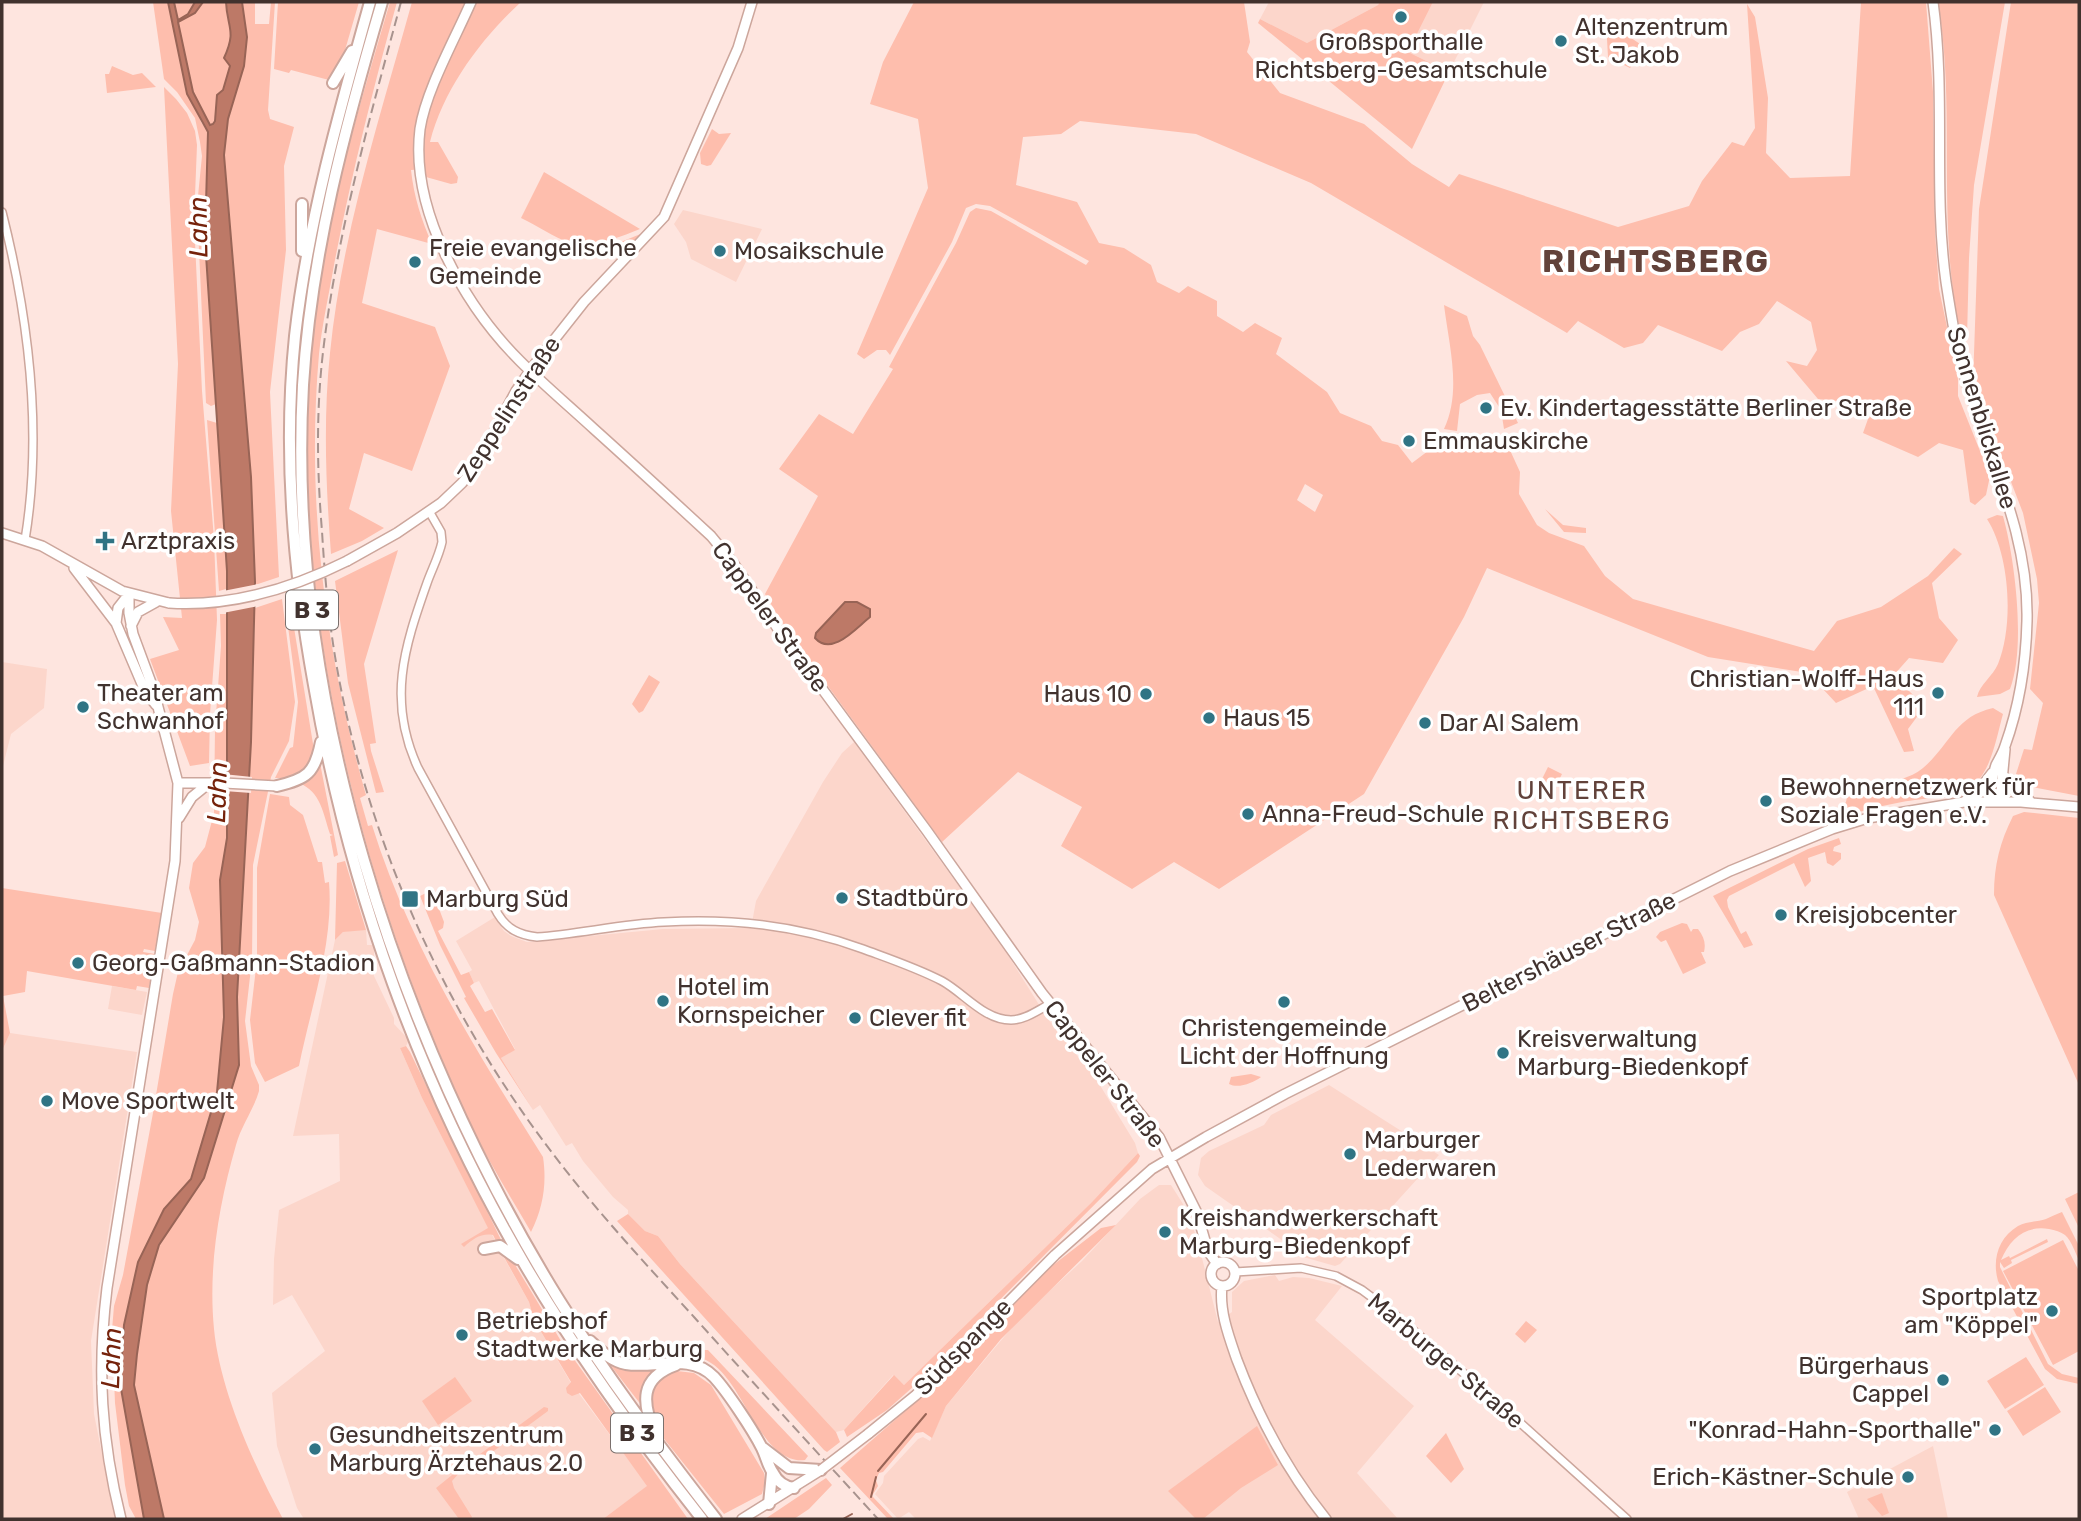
<svg xmlns="http://www.w3.org/2000/svg" width="2081" height="1521" font-family="Rubik,sans-serif">
<rect width="100%" height="100%" fill="#fee5df"/>
<path fill="#fcd6cb" d="M1269 2H1380L1378 5 1307 43 1260 19Z
M1433 2H1484L1449 72 1408 52Z
M683 210 762 229 736 282 691 259 686 242 674 224Z
M2 662 47 669 44 708 11 734 3 766Z
M854 742 1001 944 1048 1019 1098 1082 1135 1143 1138 1153 1091 1203 904 1385 893 1375 844 1430 836 1432 680 1264 658 1236 645 1231 628 1214V1210L613 1197 583 1161 572 1143 566 1146 540 1105 533 1110 501 1058 515 1049 479 981 474 983 469 972 472 970 456 941 495 917 504 931 511 936 527 942 663 929 751 928 756 901 823 782 842 753Z
M354 930H366L367 945H374V976L394 1018V1024L409 1040 406 1046 400 1048 422 1098 504 1258 529 1302 534 1320 571 1383 648 1486 603 1519H304L297 1508 277 1446 272 1393 325 1351 292 1295 273 1305 274 1259 279 1210 340 1181 339 1134 293 1136 335 940 343 932Z
M112 986 147 992 142 1015 108 1009Z
M10 1033 137 1052 91 1341 94 1414 115 1519H2V1051Z
M1329 1085 1439 1155 1340 1264 1335 1266 1300 1256 1279 1238 1205 1186 1198 1175 1201 1158 1209 1151 1264 1125 1271 1115Z
M1159 1185H1171L1183 1204 1197 1238 1218 1322 1232 1312V1292L1244 1281 1275 1275 1279 1281 1293 1277 1309 1278 1342 1286 1315 1320 1414 1406 1357 1473 1398 1519H916L909 1512 898 1519 875 1494 883 1483 884 1476 918 1439 923 1437 930 1441 946 1406 1019 1319 1082 1261 1140 1199Z
M1933 1446 1948 1519H1859L1847 1492Z"/>
<path fill="#febead" fill-rule="evenodd" d="M153 2H168L176 39 201 122 208 132 205 240 216 404 211 406 206 403 197 206 202 156 200 142 195 118 177 92 164 79Z
M174 2H195C194 12 185 16 178 20Z
M203 2H226C227 28 237 31 224 58L230 66 213 124 209 125 193 92 178 22 195 13Z
M242 2H255V24H269L271 2H275L268 110 270 119 294 127 284 166 286 250 270 392 279 577 255 585 251 477 224 155 228 119 244 66 247 37Z
M278 2H359L343 57 329 80 291 70 289 73 274 69Z
M390 2H397C373 89 351 176 334 265 329 294 322 325 319 354 306 502 325 653 366 795L360 798 368 826 372 825C409 945 477 1052 543 1157 547 1184 543 1208 531 1232 512 1199 491 1166 474 1131 364 898 291 618 310 359 319 237 356 118 390 2Z
M412 2H521C481 39 444 88 430 142H438L458 177 457 183 451 184 426 177 425 169 411 170C414 197 421 219 432 244L377 229 362 303 435 327 450 366 412 471 364 453 349 509 384 528 362 541 331 554C326 488 323 419 330 353 342 233 380 117 412 2Z
M914 2H1244L1250 42 1247 52 1280 93 1364 124 1412 164 1449 187 1459 174 1618 227 1689 206 1702 181 1732 142 1744 146 1755 128 1747 4 1755 17 1768 98 1766 153 1790 178 1850 176 1861 2H1926L1933 92 1935 232 1939 289 1958 379V396L1990 476 1986 495 1975 505 1970 502 1963 450 1939 443 1918 457 1863 433 1868 419 1847 402 1818 399 1786 361 1807 366 1817 350 1811 322 1777 301 1759 324 1740 332 1722 351 1658 325 1643 343 1624 348 1578 321 1567 333 1311 183 1196 134 1080 121 1061 134 1023 137 1016 185 1077 202 1099 243 1124 248 1151 265 1157 282 1179 293 1188 286 1217 301V316L1243 332 1255 323 1282 338 1276 354 1327 392 1340 413 1371 426 1382 441 1398 445 1412 463 1428 451 1441 434 1509 448 1520 472 1519 494 1537 525 1549 533 1584 546 1605 576 1633 599 1814 651 1837 621 1881 607 1928 576 1954 548 1962 554 1932 583 1939 618 1958 640 1943 663 1909 658 1893 676 1925 706 1908 729 1914 751 1904 752 1873 686 1836 703 1808 673 1708 657 1487 568 1464 617 1364 794 1219 889 1174 862 1132 889 1061 846 1082 807 1018 772 942 842 784 626 765 594 818 496 779 469 819 414 853 434 893 369 889 367 956 243 970 212 976 208 991 211 1086 265 1089 261 990 206 976 204 966 208 952 242 890 355 886 350H877L864 359 857 354 928 188 918 119 870 104 883 62ZM1305 484 1323 495 1315 512 1297 500Z
M1380 2H1433L1408 52 1449 72 1412 149 1258 23 1260 19 1307 43 1378 5Z
M1938 2H2005L1974 185 1969 258 1967 338 1962 339C1935 229 1957 113 1938 2Z
M2011 2H2079V796L2027 786 2016 774 2024 749 2032 750 2043 703 2030 689 2039 603 2037 579 2023 513 1973 383 1979 209Z
M1606 21 1646 48 1630 68 1608 57Z
M112 66 133 75 142 73 156 87 107 93 105 74H109Z
M164 87 176 99 187 113 195 131 197 145 194 221 202 391 214 539 217 620 210 714 209 763 190 766 150 659 179 650 163 617 182 618 171 511 178 364Z
M712 129 719 134 731 133 711 165 707 166 701 164 700 153Z
M544 172 640 229C620 237 593 248 571 243 554 238 537 225 521 218Z
M643 233 618 257 597 254 594 251 596 248 611 246Z
M1444 305 1467 316 1473 336 1480 345 1518 423 1504 429 1501 410 1490 393 1477 395 1460 404 1457 431 1444 429C1462 391 1449 346 1444 305Z
M207 420 217 423 227 571 226 589 219 591Z
M1545 509 1563 525 1586 528V533L1564 532Z
M1997 515 2003 516C2015 559 2026 648 2010 689L2000 694 1977 697C1980 684 1993 676 1998 664 2014 625 2010 555 1987 519Z
M398 550 364 664 376 743 370 744 371 751 384 792 376 793 348 683 335 581Z
M289 597 314 750C309 772 296 779 275 778L290 748 293 747 298 702 285 604V599Z
M282 599 295 702 289 741 271 777 253 865 252 959 245 1021 251 1066 259 1085V1091C254 1109 241 1126 236 1145 219 1204 208 1267 214 1329 220 1391 254 1465 283 1519H164L134 1385 137 1354 147 1285 159 1245 204 1178 239 1065 237 997 251 742 255 608Z
M220 614H226L227 838 220 880 224 1017 217 1092 191 1179 164 1209 138 1262 124 1325 120 1383 144 1519H136L129 1506 125 1485 115 1403 112 1330 114 1306 123 1275 153 1113 173 994 178 972 195 940 199 922 189 888 193 863 205 847 214 813 215 728 221 646Z
M649 675 660 682 643 711 639 713 632 704Z
M1993 708 2003 714C1997 735 1992 768 1975 784 1960 798 1922 798 1902 802 1879 806 1856 813 1834 819L1832 815C1842 809 1847 806 1847 794 1861 798 1866 795 1878 788 1893 780 1910 779 1923 768 1951 744 1954 717 1993 708Z
M320 763 338 855 334 857 330 836 333 835 330 834C323 813 321 792 299 783Z
M1548 767 1562 774 1553 792 1539 785Z
M270 794 289 797 290 805 303 815 318 862H322L325 883 329 882C334 943 311 1006 299 1066L265 1082 255 1063 250 1020 257 959V868Z
M1826 805 1830 817 1810 825 1805 812Z
M2024 812 2079 818V1085L1994 895C1994 865 2000 842 2013 816Z
M1839 838 1841 844 1834 847 1833 851 1841 853V859L1833 866 1827 863 1825 852 1808 858 1811 881 1805 887 1794 863 1729 896 1727 900 1728 907 1741 934 1746 931 1753 945 1744 948 1713 896 1808 849Z
M345 861 366 930 343 932 335 940 337 863Z
M2 888 162 913 155 951 144 949 143 952 155 954 149 988 137 986 136 990 27 971 25 992 3 996 10 1033 2 1051Z
M432 890 444 922 443 928 438 931 461 975 469 972 474 983 470 986 485 1012 492 1009 515 1050 501 1058 533 1110 496 1053 464 998 466 997 440 945 420 896Z
M1682 923 1687 924 1691 932 1693 929H1698C1704 937 1706 943 1704 952H1701L1706 963 1683 974 1666 940 1661 942 1656 937 1660 932Z
M406 1046 410 1052 503 1244 497 1243 493 1235C481 1233 473 1239 464 1247L461 1244 488 1228 422 1098 400 1048Z
M1251 1074 1261 1077C1253 1083 1238 1089 1229 1084L1231 1077Z
M1138 1153 1140 1156 1137 1162 914 1386 887 1410 847 1437 844 1430 894 1375 904 1385 1091 1203Z
M2079 1192V1228L2065 1199Z
M2062 1212 2079 1246V1260C2075 1253 2072 1241 2065 1235 2061 1232 2055 1230 2049 1229 2025 1225 2010 1239 2001 1260L2009 1256 2010 1258 2047 1239 2048 1242 2011 1260 2012 1263 2004 1268 2000 1262V1267L2048 1364 2062 1374 2079 1378V1384L2057 1379 2045 1369 1998 1281C1992 1260 1998 1238 2018 1226 2027 1221 2037 1222 2046 1219 2051 1217 2056 1214 2062 1212Z
M628 1214 645 1231 658 1236 680 1264 836 1432 840 1442 827 1452 824 1450 617 1221Z
M1116 1225 1001 1339 946 1406 932 1438 923 1432 916 1433 883 1472 879 1473 876 1480 878 1486 872 1496 894 1519H888L840 1468 919 1399 1048 1269 1101 1228Z
M2063 1240 2079 1271V1351L2053 1365 2003 1271Z
M500 1250 507 1254 514 1263 561 1341 688 1519H603L647 1486 580 1393 572 1396 567 1393 566 1388 571 1382 534 1320 529 1302Z
M1526 1321 1537 1330 1525 1343 1515 1334Z
M671 1350H708L808 1456 805 1460C761 1465 744 1383 711 1363 699 1355 687 1355 674 1355Z
M2026 1357 2044 1385 2005 1409 1987 1381Z
M613 1365 661 1366 642 1406 611 1366Z
M677 1371 694 1373 711 1385 764 1473 765 1482 762 1494 724 1514 657 1430C646 1403 646 1381 677 1371Z
M455 1377 472 1401 438 1425 422 1401Z
M2045 1387 2061 1412 2023 1436 2007 1411Z
M544 1407 548 1408V1411L472 1467V1460Z
M1257 1426 1278 1465 1241 1488 1203 1519H1196L1168 1491Z
M1446 1433 1464 1469 1451 1483 1426 1456Z
M457 1471 460 1472 452 1481 454 1488 472 1517 471 1519H459L436 1488Z
M826 1478 832 1485 809 1509 794 1519H765Z
M1882 1493 1889 1513 1882 1516 1867 1499Z"/>
<path fill="#bd7967" stroke="#986456" stroke-width="2" d="M168 2H174L178 20 188 14 195 2H203L195 13 178 22 193 92 210 125 213 124 215 121 217 95 223 90 230 66 224 58C237 30 227 28 226 2H242L247 37 244 66 228 119 224 155 251 477 255 582 251 742 237 997 239 1065 204 1178 159 1245 147 1285 137 1354 134 1385 164 1519H144L120 1383 124 1325 138 1262 164 1209 191 1179 217 1092 224 1017 220 880 227 838V571L205 240 208 132 187 94Z
M845 602H857L870 609V617C856 628 832 657 815 638L816 633Z"/>
<path fill="#fee5df" d="M258 584V606L223 613V591Z
M223 774 252 777 251 793 224 791Z"/>
<g fill="none" stroke-linecap="round" stroke-linejoin="round">
<path stroke="#986456" stroke-width="2" d="M878 1471 926 1414
M871 1497 876 1477
M843 1519 852 1514"/>
<defs>
<path id="minor" d="M2 212C29 319 43 431 25 540
M429 511 441 532 442 542C439 556 432 569 427 583 404 648 387 701 418 768L498 914C507 929 519 935 537 937 579 934 621 924 664 922 730 918 800 926 863 949 890 959 917 968 942 981 964 993 984 1020 1011 1020 1025 1020 1038 1010 1050 1004
M1235 1272 1301 1268 1336 1276 1362 1290 1393 1313 1495 1400 1627 1519"/>
<path id="major" d="M471 2C455 39 426 90 420 129 410 210 464 305 520 361 543 384 569 406 594 429 633 464 672 500 711 536L734 564 778 629 927 831 1042 993 1159 1137 1197 1213 1208 1251 1217 1264
M1933 2C1946 95 1933 189 1946 282 1952 321 1958 359 1971 396 1995 471 2029 540 2027 621 2026 662 2019 707 2005 746 2003 753 1999 759 1996 765 1992 777 1991 790 1988 802
M2 533 42 546 122 591 169 603
M347 561 397 533 441 503 462 483 475 467 516 391 535 364 584 302 664 217 738 48 752 2
M74 568 116 623 145 691 156 705
M116 623 118 608 129 594
M131 626 138 612 156 602
M2004 776 2010 787 2030 801
M178 783H224L277 786
M1965 801 1980 789 1992 773
M2000 802 2005 749
M179 818 192 797 208 784
M1211 1274a12 12 0 1 1 24 0a12 12 0 1 1-24 0Z
M1222 1286C1219 1311 1229 1337 1237 1360 1259 1418 1287 1471 1326 1519
M868 1434 916 1395 1055 1255 1152 1169 1206 1137 1285 1094 1730 871 1832 829 1868 818 1964 802H2021L2079 807
M121 1519C101 1439 97 1370 107 1288L175 861 178 783 153 688 133 634 129 613V594
M742 1519 821 1470"/>
<path id="highway" d="M370 2C339 112 308 222 295 336 283 452 293 570 314 685 349 889 420 1086 525 1265 577 1354 638 1438 702 1519
M382 2C345 127 311 254 303 385 286 695 397 1038 559 1300 607 1377 661 1448 716 1519
M333 83 352 51
M302 204V251
M277 786C307 779 315 773 321 742
M484 1249 500 1246 518 1259
M590 1341C601 1351 611 1361 626 1364 655 1369 690 1352 714 1377 727 1391 753 1430 762 1448 766 1456 768 1466 773 1473 777 1481 785 1487 794 1488
M655 1434C642 1403 639 1378 676 1365
M763 1448 789 1468 821 1470
M769 1504 772 1473"/>
</defs>
<use href="#minor" stroke="#cca69c" stroke-width="10"/>
<use href="#major" stroke="#cca69c" stroke-width="12"/>
<use href="#highway" stroke="#cca69c" stroke-width="14"/>
<use href="#minor" stroke="#fff" stroke-width="7"/>
<use href="#major" stroke="#fff" stroke-width="9"/>
<use href="#highway" stroke="#fff" stroke-width="10"/>
<path stroke="#a8938e" stroke-width="2" stroke-dasharray="10 5" stroke-linecap="butt" d="M401 2C370 117 337 233 323 352 316 412 317 472 322 531 325 582 330 634 340 684 372 848 444 1008 544 1142 590 1204 642 1260 694 1317 755 1385 817 1452 878 1519"/>
<defs>
<path id="major-bridge" d="M169 603C232 607 291 589 347 561
M821 1470 868 1434"/>
</defs>
<use href="#major-bridge" stroke="#cca69c" stroke-width="12" stroke-linecap="butt"/>
<use href="#major-bridge" stroke="#fff" stroke-width="9"/>
</g>
<g fill="#307484" stroke="#fff" stroke-width="2.5">
<circle cx="1401" cy="17" r="7"/>
<circle cx="1561" cy="41" r="7"/>
<circle cx="720" cy="251" r="7"/>
<circle cx="415" cy="262" r="7"/>
<circle cx="1486" cy="408" r="7"/>
<circle cx="1409" cy="441" r="7"/>
<path d="M101.5 530.5h7v7h7v7h-7v7h-7v-7h-7v-7h7z"/>
<circle cx="1938" cy="693" r="7"/>
<circle cx="1146" cy="694" r="7"/>
<circle cx="83" cy="707" r="7"/>
<circle cx="1209" cy="718" r="7"/>
<circle cx="1425" cy="723" r="7"/>
<circle cx="1766" cy="801" r="7"/>
<circle cx="1248" cy="814" r="7"/>
<circle cx="842" cy="898" r="7"/>
<rect x="401" y="890" width="18" height="18" rx="3.5"/>
<circle cx="1781" cy="915" r="7"/>
<circle cx="78" cy="963" r="7"/>
<circle cx="663" cy="1001" r="7"/>
<circle cx="1284" cy="1002" r="7"/>
<circle cx="855" cy="1018" r="7"/>
<circle cx="1503" cy="1053" r="7"/>
<circle cx="47" cy="1101" r="7"/>
<circle cx="1350" cy="1154" r="7"/>
<circle cx="1165" cy="1232" r="7"/>
<circle cx="2052" cy="1311" r="7"/>
<circle cx="462" cy="1335" r="7"/>
<circle cx="1943" cy="1380" r="7"/>
<circle cx="1995" cy="1430" r="7"/>
<circle cx="315" cy="1449" r="7"/>
<circle cx="1908" cy="1477" r="7"/>
</g>
<g text-anchor="middle" stroke-width="7" stroke-linejoin="round" paint-order="stroke">
<g fill="#fff" stroke="#7a706d" stroke-width="2">
<rect x="286" y="590.5" width="52" height="39" rx="5"/>
<rect x="611" y="1413.5" width="52" height="39" rx="5"/>
</g>
<g font-size="23" font-weight="bold" fill="#41322e">
<text x="312" y="618">B 3</text>
<text x="637" y="1441">B 3</text>
</g>
<g font-size="24" fill="#41322e" stroke="#fff" text-anchor="start">
<text x="1575" y="35">Altenzentrum<tspan x="1575" dy="28">St. Jakob</tspan></text>
<text x="1401" y="50" text-anchor="middle">Großsporthalle<tspan x="1401" dy="28">Richtsberg-Gesamtschule</tspan></text>
<text x="429" y="256">Freie evangelische<tspan x="429" dy="28">Gemeinde</tspan></text>
<text x="734" y="259">Mosaikschule</text>
<text x="1500" y="416">Ev. Kindertagesstätte Berliner Straße</text>
<text x="1423" y="449">Emmauskirche</text>
<text x="121" y="549">Arztpraxis</text>
<text x="1924" y="687" text-anchor="end">Christian-Wolff-Haus<tspan x="1924" dy="28">111</tspan></text>
<text x="97" y="701">Theater am<tspan x="97" dy="28">Schwanhof</tspan></text>
<text x="1132" y="702" text-anchor="end">Haus 10</text>
<text x="1223" y="726">Haus 15</text>
<text x="1439" y="731">Dar Al Salem</text>
<text x="1780" y="795">Bewohnernetzwerk für<tspan x="1780" dy="28">Soziale Fragen e.V.</tspan></text>
<text x="1262" y="822">Anna-Freud-Schule</text>
<text x="856" y="906">Stadtbüro</text>
<text x="426" y="907">Marburg Süd</text>
<text x="1795" y="923">Kreisjobcenter</text>
<text x="92" y="971">Georg-Gaßmann-Stadion</text>
<text x="677" y="995">Hotel im<tspan x="677" dy="28">Kornspeicher</tspan></text>
<text x="869" y="1026">Clever fit</text>
<text x="1284" y="1036" text-anchor="middle">Christengemeinde<tspan x="1284" dy="28">Licht der Hoffnung</tspan></text>
<text x="1517" y="1047">Kreisverwaltung<tspan x="1517" dy="28">Marburg-Biedenkopf</tspan></text>
<text x="61" y="1109">Move Sportwelt</text>
<text x="1364" y="1148">Marburger<tspan x="1364" dy="28">Lederwaren</tspan></text>
<text x="1179" y="1226">Kreishandwerkerschaft<tspan x="1179" dy="28">Marburg-Biedenkopf</tspan></text>
<text x="2038" y="1305" text-anchor="end">Sportplatz<tspan x="2038" dy="28">am "Köppel"</tspan></text>
<text x="476" y="1329">Betriebshof<tspan x="476" dy="28">Stadtwerke Marburg</tspan></text>
<text x="1929" y="1374" text-anchor="end">Bürgerhaus<tspan x="1929" dy="28">Cappel</tspan></text>
<text x="1981" y="1438" text-anchor="end">"Konrad-Hahn-Sporthalle"</text>
<text x="329" y="1443">Gesundheitszentrum<tspan x="329" dy="28">Marburg Ärztehaus 2.0</tspan></text>
<text x="1894" y="1485" text-anchor="end">Erich-Kästner-Schule</text>
</g>
<g font-size="24" fill="#41322e" stroke="#fff">
<text transform="translate(509 409) rotate(-57)" y="8">Zeppelinstraße</text>
<text transform="translate(1982 418) rotate(73)" y="8">Sonnenblickallee</text>
<text transform="translate(770 617) rotate(54)" y="8">Cappeler Straße</text>
<text transform="translate(1569 952) rotate(-27)" y="8">Beltershäuser Straße</text>
<text transform="translate(1105 1074) rotate(52)" y="8">Cappeler Straße</text>
<text transform="translate(963 1347) rotate(-45)" y="8">Südspange</text>
<text transform="translate(1446 1361) rotate(40)" y="8">Marburger Straße</text>
</g>
<g font-size="26" font-style="italic" fill="#75220b" stroke="#fff">
<text transform="translate(198 227) rotate(-91)" y="9">Lahn</text>
<text transform="translate(217 792) rotate(-88)" y="9">Lahn</text>
<text transform="translate(111 1358) rotate(-88)" y="9">Lahn</text>
</g>
<g font-size="26" letter-spacing="2" fill="#62423a" stroke="#fff">
<text x="1582" y="799">UNTERER<tspan x="1582" dy="30">RICHTSBERG</tspan></text>
</g>
<g font-size="32" font-weight="bold" letter-spacing="2" fill="#62423a" stroke="#fff">
<text x="1656" y="272">RICHTSBERG</text>
</g>
</g>
<rect width="2081" height="1521" fill="none" stroke="#41322e" stroke-width="7"/>
</svg>
